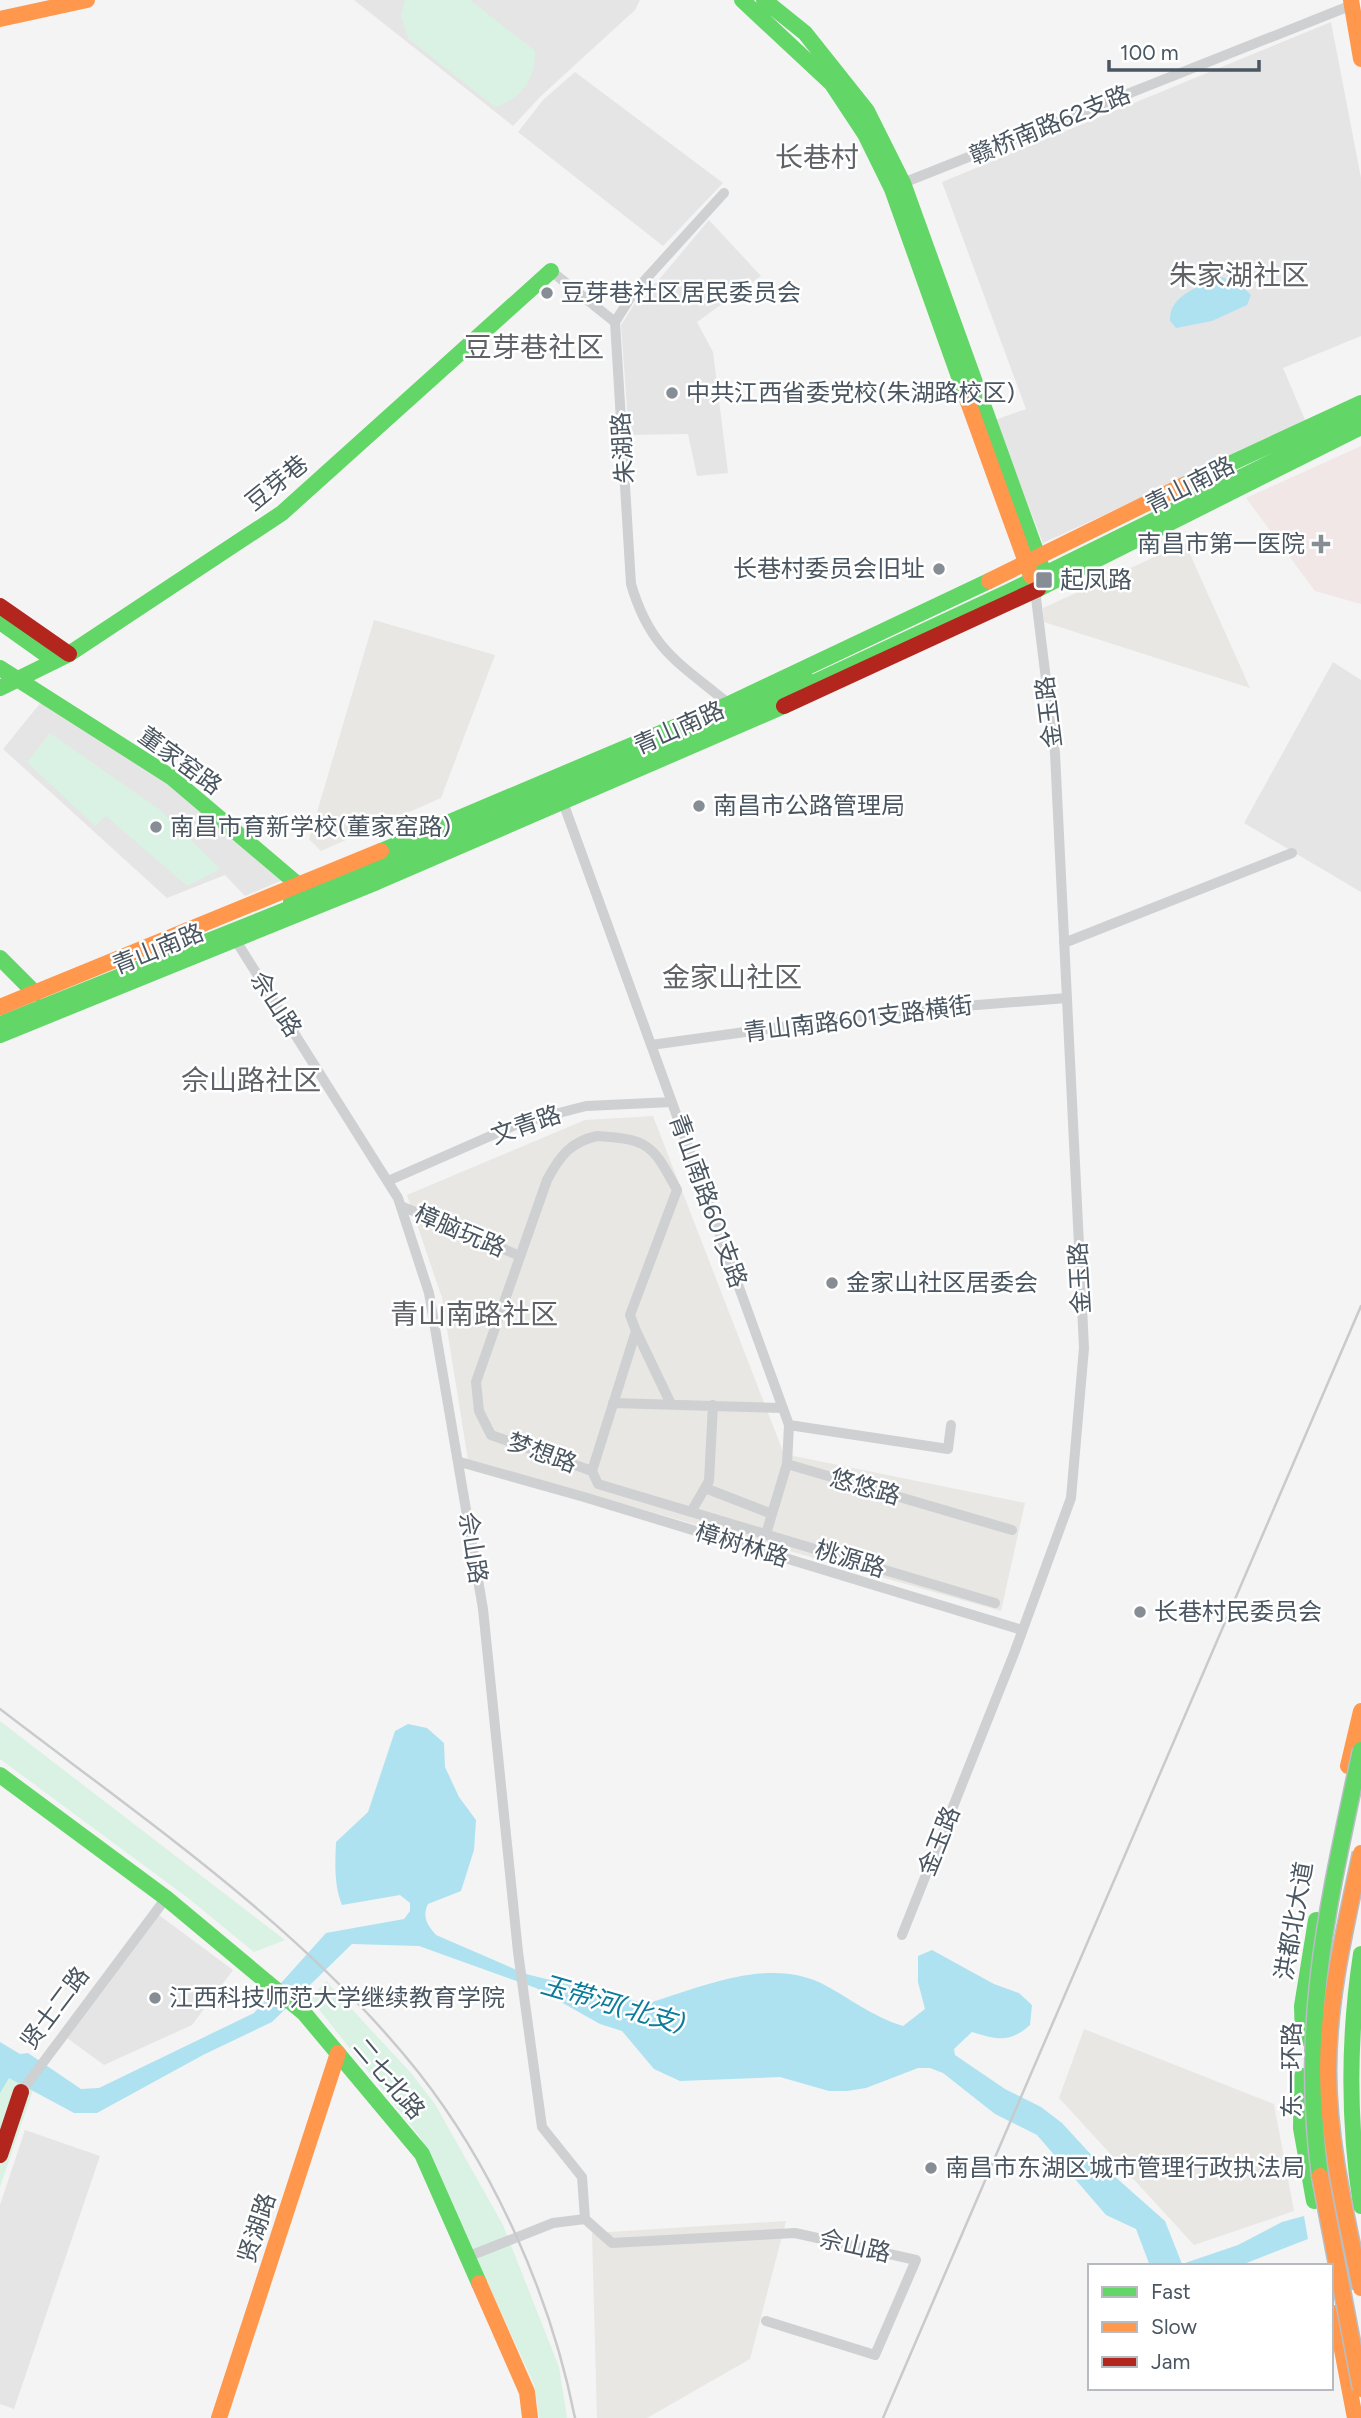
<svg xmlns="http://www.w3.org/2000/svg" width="1361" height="2418" font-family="Figtree,'Noto Sans SC',sans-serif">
<rect width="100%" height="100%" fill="#f4f4f4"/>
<path fill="#e8e7e3" d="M1185 543 1250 688 1044 622 1043 608Z
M374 620 495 655 441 798 321 851 309 839Z
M653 1116 784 1454 1025 1503 1001 1611 468 1460 442 1298 407 1195 585 1120Z
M1084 2029 1274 2104 1294 2211 1194 2245 1059 2098Z
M786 2221 750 2359 647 2418H597L592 2233Z"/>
<path fill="#e6e5e6" d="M354 0H640L635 10 541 96 513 126Z
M1331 22 1361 178V336L1283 368 1306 422 1043 543 995 420 1026 409 942 182Z
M575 72 723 183 663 246 518 132 543 100Z
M709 220 761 276 697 322 713 352 728 473 697 476 688 434 629 435 621 325 640 295 657 282Z
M1333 662 1361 680V892L1244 823Z
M42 701 167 780 285 879 245 896 225 875 167 898 3 749Z
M159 1915 233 1970 192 2025 104 2065 67 2038Z
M25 2130 100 2156 14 2409 0 2404V2205Z"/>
<path fill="#f1e7e6" d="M1361 446V604L1315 591 1246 498Z"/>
<path fill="#d9f2e3" d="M405 0H470L535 51C535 80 522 98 495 107L408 38 401 16Z
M50 733 160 810 220 869 187 886 106 816 95 826 27 762Z
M0 1721 285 1940 254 1952 188 1898 0 1759Z
M326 1981 411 2073 435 2104 503 2225 559 2367 567 2418H539L534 2384 420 2137 310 1998Z
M0 2065 34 2087 0 2187Z"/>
<path fill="#aee2f0" d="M1221 277 1239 283 1251 295 1247 305 1212 321 1176 328 1170 321C1169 294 1200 287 1221 277Z
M408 1724 427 1728 444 1743 445 1767 459 1797 476 1820 474 1850 461 1891 428 1904C422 1917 427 1925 436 1935L526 1974 640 2002H652C705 1986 767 1958 821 1983 848 1997 873 2017 903 2026L925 2009 918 1982V1956L932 1950 994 1984 1019 1993 1032 2005 1030 2025C1010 2043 997 2040 972 2032L954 2049 955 2055 1005 2089 1041 2107 1062 2123 1095 2159 1165 2221 1182 2264 1238 2245 1282 2222 1304 2216 1308 2239 1239 2266H1150L1136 2229 1106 2215 1037 2135 995 2114 943 2073 930 2068H918L866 2088 847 2091H829L780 2077 680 2081 654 2069 622 2031 600 2024 536 1988 419 1946 352 1944 272 2022 203 2055 97 2113H74L9 2078 0 2093V2042L20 2054 28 2053 81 2089 99 2088 254 2013 326 1933 404 1919 410 1911V1903L400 1895 342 1905C334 1885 335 1864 336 1842L368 1812 395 1731Z"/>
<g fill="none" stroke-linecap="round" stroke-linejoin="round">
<path stroke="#ced0d2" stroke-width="10" d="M903 183 1352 5
M724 193 634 292 615 322 631 584C650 649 679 663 729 704
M551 271 615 322
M564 805 789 1425 948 1449 951 1425
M233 936 398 1198 429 1293 483 1609 518 1952 542 2127 582 2177 585 2219 612 2243 795 2233 916 2260 875 2355 766 2321
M1064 943 1292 853
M651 1045 889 1012 1067 998
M597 1136C650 1139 653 1146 677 1190L630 1315 636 1331 592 1471 491 1435 479 1411 476 1382 547 1180C560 1156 570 1142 597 1136Z
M388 1181 520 1123 586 1106 672 1102
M401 1206 520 1256
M636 1331 670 1402
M613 1403 783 1408
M460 1462 584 1497 1022 1630
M787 1464 789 1425
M592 1471 598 1484 995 1603
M705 1488 772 1514
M691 1512 709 1481 713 1405
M766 1534 787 1464 1012 1530
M902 1935 1015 1651 1071 1498 1084 1348 1055 753 1035 590
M21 2092 166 1898
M467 2257 553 2223 585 2219"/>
<path stroke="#63d668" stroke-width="16" d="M742 0 832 84 865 134 892 189 968 402
M764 0 805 33 867 111 903 183 1042 568
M1325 430 1361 412
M1184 485 1361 403
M1038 589 1361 427
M0 622 55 661
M0 668 171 777 308 893
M0 688 69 654 282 513 551 271
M800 689 1008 592 1337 430
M381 851 729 704 989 581
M291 902 403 858 807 680
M0 958 35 993
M0 1024 303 903
M0 1035 377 882 784 706
M0 1775 166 1898 304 2013 422 2154 479 2283
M1361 1954C1348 2039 1348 2121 1361 2206
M1303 2038 1302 2006 1316 1920
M1302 2076 1301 2128 1314 2201"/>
<path stroke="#ff974d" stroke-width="16" d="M1351 0 1361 59
M0 19 87 0
M968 402 1031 576
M989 581 1184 485
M0 1007 381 851
M1348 1766 1361 1711
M479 2283 527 2392 530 2418
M1335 2313 1355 2418
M219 2418 338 2053"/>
<path stroke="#b3261e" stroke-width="16" d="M0 606 69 654
M784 706 1038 589
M0 2155 21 2092"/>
<path stroke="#c9cacc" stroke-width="2.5" d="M0 1709C146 1821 304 1928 419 2073 495 2170 551 2297 575 2418
M883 2418 1361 1306"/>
<defs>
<path id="fast-bridge" d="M1320 2176C1299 2020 1329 1901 1361 1750"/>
<path id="slow-bridge" d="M1361 1853C1346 1924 1328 1997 1328 2070 1328 2144 1346 2216 1361 2288
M1320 2176 1361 2389"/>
</defs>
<use href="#fast-bridge" stroke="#b9bec3" stroke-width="19" stroke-linecap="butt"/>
<use href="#slow-bridge" stroke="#b9bec3" stroke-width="19" stroke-linecap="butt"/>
<use href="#fast-bridge" stroke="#63d668" stroke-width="16"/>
<use href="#slow-bridge" stroke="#ff974d" stroke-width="16"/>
</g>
<g fill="#868d94" stroke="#fff" stroke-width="2.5">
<circle cx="547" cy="293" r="7"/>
<circle cx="672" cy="393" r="7"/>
<path d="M1317.5 533.5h7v7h7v7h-7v7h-7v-7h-7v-7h7z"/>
<circle cx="939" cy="569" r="7"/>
<rect x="1035" y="571" width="18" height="18" rx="3.5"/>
<circle cx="699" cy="806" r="7"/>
<circle cx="156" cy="827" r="7"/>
<circle cx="832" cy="1283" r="7"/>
<circle cx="1140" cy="1612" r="7"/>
<circle cx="155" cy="1998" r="7"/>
<circle cx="931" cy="2168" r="7"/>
</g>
<g text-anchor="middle" stroke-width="5" stroke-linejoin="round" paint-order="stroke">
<g font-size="24" fill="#4a5661" stroke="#fff">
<text transform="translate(1050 125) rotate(-22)" y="8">赣桥南路62支路</text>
<text transform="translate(623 448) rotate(-94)" y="8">朱湖路</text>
<text transform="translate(277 483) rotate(-39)" y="8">豆芽巷</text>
<text transform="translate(1190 485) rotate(-27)" y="8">青山南路</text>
<text transform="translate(1049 712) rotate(-97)" y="8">金玉路</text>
<text transform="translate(679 728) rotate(-24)" y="8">青山南路</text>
<text transform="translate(180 761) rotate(36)" y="8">董家窑路</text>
<text transform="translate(158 949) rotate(-22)" y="8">青山南路</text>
<text transform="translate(276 1004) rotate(57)" y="8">佘山路</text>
<text transform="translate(858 1019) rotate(-7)" y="8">青山南路601支路横街</text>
<text transform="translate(526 1125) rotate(-19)" y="8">文青路</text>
<text transform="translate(708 1201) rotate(70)" y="8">青山南路601支路</text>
<text transform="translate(460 1231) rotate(23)" y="8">樟脑玩路</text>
<text transform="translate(1080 1278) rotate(-93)" y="8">金玉路</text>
<text transform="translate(542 1453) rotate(20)" y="8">梦想路</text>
<text transform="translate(865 1487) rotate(16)" y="8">悠悠路</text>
<text transform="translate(742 1545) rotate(17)" y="8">樟树林路</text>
<text transform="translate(473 1548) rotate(81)" y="8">佘山路</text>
<text transform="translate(850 1559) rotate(17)" y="8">桃源路</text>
<text transform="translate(939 1841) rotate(-68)" y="8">金玉路</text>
<text transform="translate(1294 1921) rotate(-80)" y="8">洪都北大道</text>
<text transform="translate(55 2008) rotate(-53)" y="8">贤士二路</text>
<text transform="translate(1292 2070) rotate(-90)" y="8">东一环路</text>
<text transform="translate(389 2079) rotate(50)" y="8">二七北路</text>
<text transform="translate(257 2228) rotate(-72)" y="8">贤湖路</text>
<text transform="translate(855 2246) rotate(13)" y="8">佘山路</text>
</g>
<g font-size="24" fill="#4a5661" stroke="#fff" text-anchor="start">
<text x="561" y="301">豆芽巷社区居民委员会</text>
<text x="686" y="401">中共江西省委党校(朱湖路校区)</text>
<text x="1305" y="552" text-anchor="end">南昌市第一医院</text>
<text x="925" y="577" text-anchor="end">长巷村委员会旧址</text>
<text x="1060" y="588">起凤路</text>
<text x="713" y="814">南昌市公路管理局</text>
<text x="170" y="835">南昌市育新学校(董家窑路)</text>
<text x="846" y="1291">金家山社区居委会</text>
<text x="1154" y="1620">长巷村民委员会</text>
<text x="169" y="2006">江西科技师范大学继续教育学院</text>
<text x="945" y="2176">南昌市东湖区城市管理行政执法局</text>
</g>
<g font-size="26" font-style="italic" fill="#0c7c9b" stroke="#fff">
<text transform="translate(613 2004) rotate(16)" y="9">玉带河(北支)</text>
</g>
<g font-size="28" fill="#5f6368" stroke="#fff">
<text x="817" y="167">长巷村</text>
<text x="1239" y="285">朱家湖社区</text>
<text x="534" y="357">豆芽巷社区</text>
<text x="732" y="987">金家山社区</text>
<text x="251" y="1090">佘山路社区</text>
<text x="474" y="1324">青山南路社区</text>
</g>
</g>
<rect x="1088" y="2264" width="245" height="126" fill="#ffffff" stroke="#b7bbc0" stroke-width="2"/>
<rect x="1102" y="2287" width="35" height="10" fill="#63d668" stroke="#b7bbc0" stroke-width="2"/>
<text x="1151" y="2299" font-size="21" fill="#4a5661">Fast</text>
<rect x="1102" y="2322" width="35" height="10" fill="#ff974d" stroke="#b7bbc0" stroke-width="2"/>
<text x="1151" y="2334" font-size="21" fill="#4a5661">Slow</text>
<rect x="1102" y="2357" width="35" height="10" fill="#b3261e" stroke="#b7bbc0" stroke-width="2"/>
<text x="1151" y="2369" font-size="21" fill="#4a5661">Jam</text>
<path d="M1109 60v10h150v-10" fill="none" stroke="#4a5661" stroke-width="3.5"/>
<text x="1120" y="60" font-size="21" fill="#4a5661" stroke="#ffffff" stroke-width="5" paint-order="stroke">100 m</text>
</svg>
